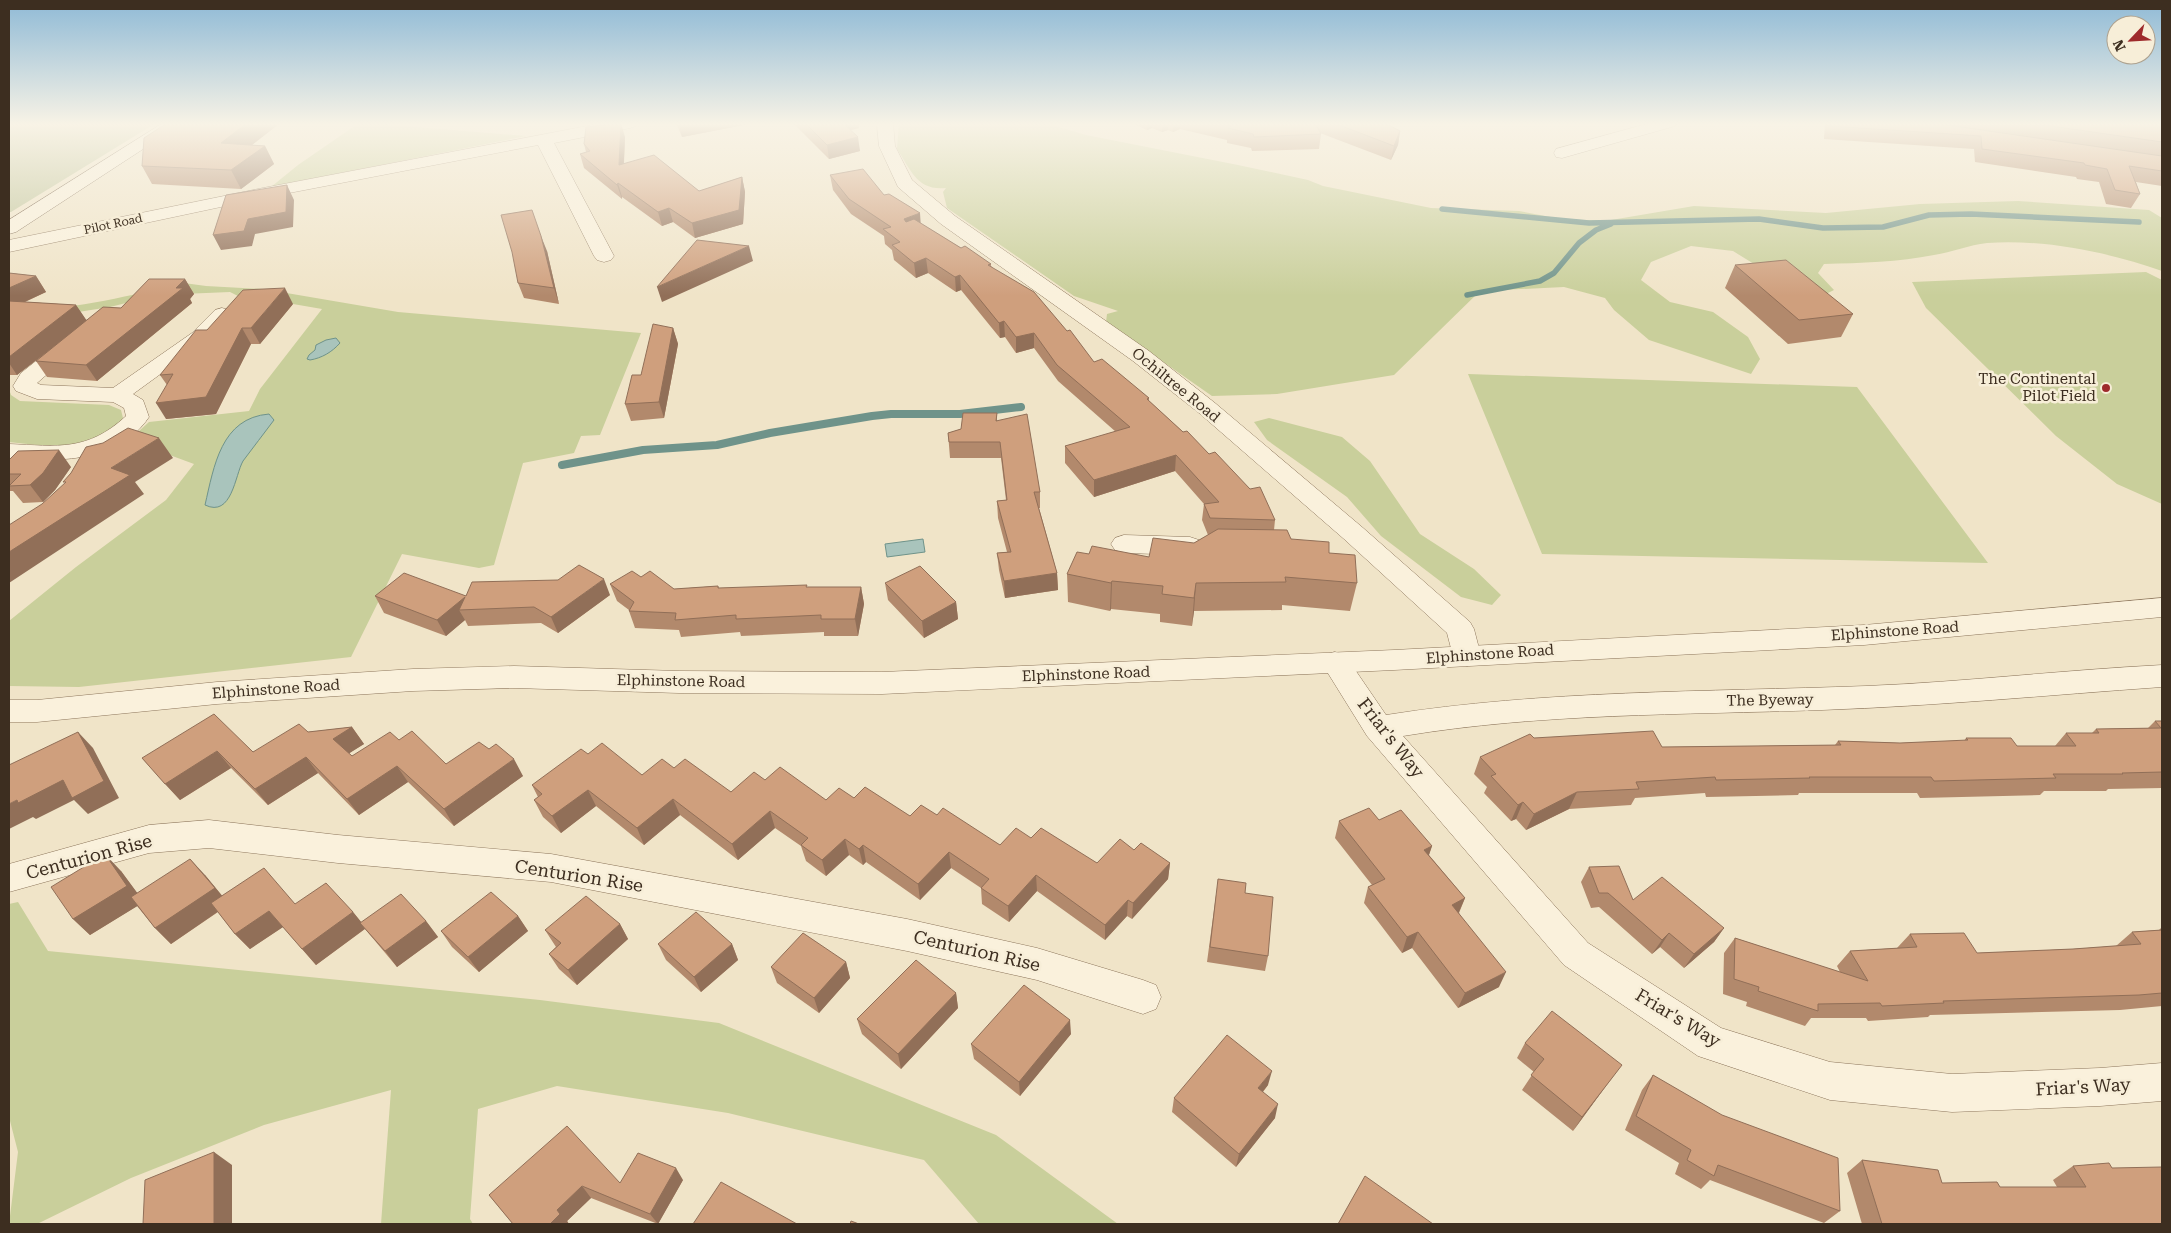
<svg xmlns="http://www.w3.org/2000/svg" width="2171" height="1233" font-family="'Roboto Serif',serif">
<rect width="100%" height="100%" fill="#f0e4c8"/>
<path fill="#c9cf9b" d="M359 123H367L526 136 271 187 298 165Z
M899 123H1045L1086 135 1238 165 1308 180 1323 186 1431 208 1519 211 1561 219 1585 220H1611L1694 206 1826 213 1920 204 2018 201 2149 210 2162 218V271C2108 252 2044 239 1987 243 1969 245 1952 252 1934 255 1899 262 1861 263 1824 264L1818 273 1834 290 1820 297 1796 290 1733 251 1691 246 1651 262 1641 280 1670 302 1713 312 1748 337 1760 359 1751 374 1649 340 1614 310 1605 298 1564 287 1480 291 1394 375 1277 394 1212 396 1106 322 1107 314 1118 311 1074 296 947 208 943 192 946 188C917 191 911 170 897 149Z
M2146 272 2162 280V504L2117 484 2056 436 1926 308 1912 282Z
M184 283 206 286 263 289 398 312 641 333 600 435 581 436 574 453 523 463 494 565 479 568 402 554 351 657 79 687 9 686V621L76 567 166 500 194 464 129 440 149 422 249 411 260 389 322 309 293 304 256 305 230 292 158 295 110 307 40 318 9 309C68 312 127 296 184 283Z
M1468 374 1857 387 1988 563 1542 554Z
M9 389 11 395 20 401 109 405 121 410 123 418C98 454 47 446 9 442Z
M1269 418 1342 437 1370 461 1420 534 1474 569 1501 595 1492 605 1461 597 1381 536 1347 497 1267 440 1254 422Z
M18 902 48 951 540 1000 719 1023 996 1135 1118 1224H979L924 1160 728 1113 557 1086 478 1109 470 1219 473 1224H381L391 1090 264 1125 131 1178 37 1224H9L18 1152 9 1117V904Z"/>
<path fill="#bfc49a" d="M9 123H156L11 212H9Z"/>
<path fill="#a9c4bc" stroke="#6f938a" d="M336 338 340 343C332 352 322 358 310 360L307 359 309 355 315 350 316 345 326 340Z
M269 414 274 420C264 434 253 447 243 461 235 475 232 518 205 505 214 466 221 418 269 414Z
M923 539 925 552 887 557 885 544Z"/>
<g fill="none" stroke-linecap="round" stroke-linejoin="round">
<path stroke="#6f938a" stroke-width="5.5" d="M1442 209 1589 223 1759 219 1823 228 1883 227 1929 215 1971 214 2139 222
M1467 295 1540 281 1554 273 1579 243 1596 230 1611 224"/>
<path stroke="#6f938a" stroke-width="8" d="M562 465 643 450 717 445 770 433 872 416 891 414H960L1021 407"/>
<defs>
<path id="minor" d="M603 123H638L636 126 630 128 554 143 614 256 611 260 604 262 597 260 594 256 538 145 263 198 9 252V240L263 188Z
M877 123H893L895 146 912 180 955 216 1149 351 1215 403 1362 527 1470 622 1474 629 1481 656 1477 663 1467 666 1457 663 1453 656 1447 633 1344 539 1199 413 1133 361 941 224 898 187 879 146Z
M1650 123H1677L1675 126 1562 158 1556 157 1554 153 1556 149Z
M222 308 229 310 232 314 206 341 133 394 143 400 149 417C118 463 58 462 9 458V444C58 446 87 452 126 416L124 408 113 402 37 399 16 391 13 386 21 373 61 341 69 340 77 341 80 346 37 383 41 385 113 388 192 333 215 310Z
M1124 535 1190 537 1199 540 1203 546 1199 552 1190 555 1124 553 1115 550 1111 544 1115 538Z
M1335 652 1345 655 1386 715C1545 690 1705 692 1866 686 1965 682 2063 670 2162 665V687C2049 695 1936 706 1822 710 1682 715 1542 713 1403 736L1588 943 1721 1028 1830 1062 1952 1074 2100 1068 2162 1063V1101L2100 1106 1952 1112 1830 1100 1698 1056 1564 965 1367 736 1321 662 1325 655Z
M209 820 338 835 551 854 907 919 1037 948 1143 980 1156 985 1161 997 1156 1009 1143 1014 1037 980 907 951 551 882 338 863 209 848 149 853 9 892V864L149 825Z"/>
<path id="tertiary" d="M2162 598V617L1864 645 1394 670 882 694 679 693 514 688 413 691 217 704 37 722H9V700H37L217 682 413 669 514 666 679 671 882 672 1394 650 1864 625Z"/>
<path id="secondary" d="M163 123H183L16 232 9 234V220Z"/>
</defs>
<use href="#minor" stroke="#8d765c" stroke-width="1"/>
<use href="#tertiary" stroke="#8d765c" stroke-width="1"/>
<use href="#secondary" stroke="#6f573f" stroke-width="1"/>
<use href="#minor" fill="#faf1dc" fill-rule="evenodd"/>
<use href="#tertiary" fill="#faf1dc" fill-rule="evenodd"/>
<use href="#secondary" fill="#faf1dc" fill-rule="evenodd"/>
</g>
<path fill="#b2896c" d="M167 123H280L252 145 265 146 274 164 241 189 152 184 142 166Z
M676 123H754L682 137Z
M793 123H858L859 128 851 130 860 151 829 159Z
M1132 123H1385L1400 131 1398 145 1391 160 1320 133 1321 134 1319 149 1252 151 1251 148 1227 143V140L1180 129 1173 132 1168 130 1162 132 1152 128 1147 130Z
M1825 123H2162V186L2136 182 2140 194 2131 208 2106 204 2099 182 2077 179 2076 177 1975 162 1974 149 1824 139Z
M625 137 624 163 699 191 742 177 745 192 743 224 695 238 673 222 662 226 622 197V199L584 168 580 154 586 152 584 144Z
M830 175 884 195 921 224 961 248 991 264V266L1094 362 1149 398V401L1183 432 1209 454 1275 520 1274 530 1291 539 1329 553 1357 583 1350 611 1282 605V610L1194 611 1192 626 1160 622V614L1111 609 1110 611 1068 602 1067 574 1089 554 1149 557 1194 543 1208 535 1202 520 1204 504 1175 471 1094 497 1065 463V446L1116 432 1058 381 1034 348 1016 353 1005 337 1000 338 961 290 956 292 928 273 916 278 894 260 892 250 885 244 884 236 851 214 833 190Z
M547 251 559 304 524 298 518 283Z
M1735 265 1853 314 1841 337 1788 344 1725 288Z
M9 273 36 276 46 292 25 302 76 305 86 320 121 308 185 279 194 294 190 299 192 303 97 381 47 377 36 361 43 355 17 375H9Z
M293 304 260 344H251L216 414 166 419 167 385 160 375 207 330Z
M673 328 678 344 664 418 631 421 625 404 641 375Z
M997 413V421L1040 492V508H1039L1057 573 1058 590 1005 598 999 570 997 553 1007 552 998 518 997 501 1006 500 1001 458H950L948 433 961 429Z
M9 460 71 467 55 490 43 502 23 503 13 491H9Z
M641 577 674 589 718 586 719 588 861 587 864 604 858 636H824V632L741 636 740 632 681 637 679 630 635 628 629 611V610L617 601 610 584Z
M885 583 956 602 958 619 924 638 888 600Z
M610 595 558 633 541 623 468 626 465 620 446 636 384 613 375 596Z
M2155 721H2162V788L2108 789 2106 791H2044L2040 795 1920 798 1917 793H1799L1798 795 1706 797 1705 793 1635 798 1631 805 1569 809 1526 830 1516 819 1511 821 1484 793 1487 787 1474 774 1480 757 1534 738 1662 747 1835 745 1838 741 1900 743 1964 741 1966 738 2017 746H2055L2066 733H2092L2096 729 2148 728Z
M352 727 364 744 349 753 352 756 399 740 446 764 489 749 523 776 454 826 408 782 359 815 318 773 268 805 231 768 180 800 142 758 253 752 308 732Z
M588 754 642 775 674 768 731 792 765 780 826 800 854 798 910 816 937 815 1000 845 1031 838 1097 863 1134 850 1170 863 1168 879 1132 919 1127 916 1105 940 1037 891 1009 922 982 904 981 888 951 868 920 900 866 862 863 865 849 855 826 876 806 861 801 846 775 828 738 860 680 815 644 845 596 806 561 833 543 817 534 800 538 797 532 785Z
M1379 820 1432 846 1429 855 1465 898 1459 913 1499 987 1458 1008 1412 948 1402 953 1364 903 1368 887 1372 885 1335 838 1339 821Z
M1589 867 1633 900 1724 928 1714 942 1684 968 1660 947 1652 954 1599 907 1591 908 1581 882Z
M121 871 137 893 205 875 222 896 295 904 353 912 361 922 426 921 438 937 397 967 365 929 316 965 283 927 250 949 235 934 218 912 171 944 155 928 137 906 90 935 73 919Z
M1245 893 1268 956 1265 971 1207 962 1216 895Z
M518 916 528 931 479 972 452 947 441 931Z
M620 924 628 939 577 985 559 969 549 954 556 947 545 930Z
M2162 927V1006L2120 1010 1930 1015 1928 1017 1868 1021 1866 1018H1811L1805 1026 1746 1006 1747 1002 1723 994 1724 953 1735 938 1840 972 1837 966 1850 951 1897 948 1910 934 1977 953 2073 949 2116 946 2132 932 2159 930Z
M658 944H732L738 960 701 992 666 960Z
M846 962 850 978 819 1013 777 983 771 967Z
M956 993 958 1008 901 1069 862 1034 857 1019Z
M1071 1034 1020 1096 974 1059 971 1044Z
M1525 1043 1611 1079 1573 1131 1522 1090 1534 1072 1517 1058Z
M1653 1075 1840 1211 1824 1223 1710 1180 1701 1189 1675 1174 1679 1163 1625 1130 1642 1090Z
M1268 1085 1263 1092 1275 1118 1236 1167 1172 1112 1174 1098Z
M1862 1160 1942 1183 2000 1187H2057L2053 1180 2073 1166 2112 1168 2162 1224H1862L1847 1173Z
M683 1180 658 1224 591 1198 567 1221 569 1224H513L489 1195 620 1183Z"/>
<path fill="#916f58" d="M247 123H280L230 162 221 143Z
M621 123 625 137 623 179 619 165Z
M679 123H754L682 137Z
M842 123H858L859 128 850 130Z
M1148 123H1152V128L1147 130Z
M1163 123H1168V130L1162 132Z
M1174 123H1180V129L1173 132Z
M1400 131 1398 145 1391 160 1394 146Z
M858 137 860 151 829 159 827 145Z
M265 146 274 164 241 189 231 170Z
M742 177 745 192 743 224 695 238 692 223Z
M618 183 622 197V199L617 185Z
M287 185 294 200 293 227 255 234 252 246 221 250 213 235 248 219Z
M669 208 673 222 662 226 658 212Z
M920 213 921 228 905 234 904 219Z
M541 236 547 251 559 304 554 288Z
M749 246 753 261 662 302 657 287Z
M926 258 928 273 916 278 914 263Z
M960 275 961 290 956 292 955 277Z
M36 276 46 292 9 309V288Z
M185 279 194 294 190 299 192 303 97 381 86 365 176 288Z
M285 288 293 304 260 344 251 328Z
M76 305 87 321 17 375 9 363V357Z
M1004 321 1005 337 1000 338 999 323Z
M242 328 251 344 216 414 166 419 156 403Z
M673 328 678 344 664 418 659 402Z
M1034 333V348L1016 353V337Z
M159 438 173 458 135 482 144 494 9 583V552L111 468Z
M59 450 71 467 55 490 43 502 30 485Z
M1176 455 1175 471 1094 497V480Z
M1057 573 1058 590 1005 598 1004 581Z
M604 579 610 595 558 633 551 617Z
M1112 581 1111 609 1110 611 1111 583Z
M1196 583 1194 611 1192 626 1194 598Z
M861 587 864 604 858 636 855 619Z
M465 597 459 610 465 620 446 636 437 620Z
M956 602 958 619 924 638 922 621Z
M352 727 364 744 345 756 333 739Z
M78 732 93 748 119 798 88 814 74 800 36 819 33 817 9 829V804L17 800Z
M217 751 231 768 180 800 165 784Z
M306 757 318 773 268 805 255 789Z
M514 759 523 776 454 826 444 809Z
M397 766 408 782 359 815 347 799Z
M588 790 596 806 561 833 552 816Z
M1577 792 1569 809 1526 830 1534 814Z
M673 799 680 815 644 845 637 828Z
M1523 802 1516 819 1511 821 1518 805Z
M770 811 775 828 738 860 732 844Z
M845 839 849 855 826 876 822 860Z
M863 845 866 862 863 865 859 849Z
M1432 846 1426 863 1424 850Z
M949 852 951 868 920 900 918 884Z
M105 854 121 871 144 902 90 935 73 919Z
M190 859 205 875 229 904 171 944 155 928Z
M1170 863 1168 879 1132 919 1133 903Z
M1036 875 1037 891 1009 922 1008 906Z
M1465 898 1458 914 1452 905Z
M1128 900 1127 916 1105 940V925Z
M269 911 283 927 250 949 235 934Z
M353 912 366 928 316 965 302 949Z
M518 916 528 931 479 972 468 957Z
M426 921 438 937 397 967 385 951Z
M620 924 628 939 577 985 568 970Z
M1724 928 1714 942 1684 968 1694 954Z
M1418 932 1412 948 1402 953 1407 937Z
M1669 933 1660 947 1652 954 1662 940Z
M732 944 738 960 701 992 694 977Z
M846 962 850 978 819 1013 814 998Z
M1506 972 1499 987 1458 1008 1465 993Z
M956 993 958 1008 901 1069 898 1054Z
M1070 1020 1071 1034 1020 1096 1019 1082Z
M1622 1065 1611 1079 1573 1131 1582 1117Z
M1272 1071 1268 1085 1254 1102 1258 1088Z
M1278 1104 1275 1118 1236 1167 1239 1154Z
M214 1152 232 1165V1224H214Z
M676 1168 683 1180 658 1224 650 1214Z
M582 1186 591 1198 567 1221 569 1224H550L557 1210Z"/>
<path fill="#cf9f7d" stroke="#916f58" d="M167 123H247L221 143 265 146 231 170 142 166 144 138Z
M621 123 619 165 654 155 699 191 742 177 739 210 692 223 669 208 658 212 618 183 617 185 580 154 590 151 584 144 586 127Z
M805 123H843L858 137 827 145Z
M1216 123H1315L1321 134 1254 137 1253 134 1228 128 1231 126Z
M1334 123H1385L1400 131 1394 146Z
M1830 123H1933L2162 156V171L2129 166 2140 194 2115 190 2107 169 2085 165 2084 163 1982 149 1981 136 1830 126Z
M2030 123H2162V142Z
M863 169 884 195 889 194 920 213 904 219 906 222 914 219 961 248 965 246 991 264 988 265 1034 292 1067 331 1070 330 1094 362 1102 359 1149 398 1147 399 1183 432 1187 431 1209 454 1215 452 1250 489 1260 487 1275 520 1210 518 1204 504 1219 502 1176 455 1094 480 1065 446 1130 427 1057 365 1034 333 1016 337 1004 321 999 323 960 275 955 277 926 258 914 263 892 245 900 242 883 229 891 227 849 199 830 175Z
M287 185 286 212 248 219 244 231 213 235 226 195Z
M532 210 541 236 554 288 518 283 512 252 501 215Z
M697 240 749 246 657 287Z
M1786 260 1853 314 1799 320 1735 265Z
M9 273 36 276 9 288Z
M149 279H185L176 288H183L86 365 36 361 103 307 121 308Z
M285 288 251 328H242L206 397 156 403 173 374 160 375 196 330H207L243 290Z
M9 301 76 305 9 357Z
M653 324 673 328 659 402 625 404 632 375H641Z
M963 413H997L996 421 1027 414 1040 492H1034L1057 573 1004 581 997 553 1011 552 997 501 1007 500 1000 442H949L948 433 961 429Z
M128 428 159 438 111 468 130 475 9 552V525L42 504 66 482H63L71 473 86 447 103 443Z
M59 450 43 473 30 485 9 486 21 474H9V460L18 451Z
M1218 529 1287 530 1291 539 1329 542V553L1355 555 1357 583 1285 577 1286 582 1196 583 1194 598 1162 594 1163 586 1112 581 1111 583 1067 574 1077 552 1089 554 1092 546 1149 557 1153 538 1194 543Z
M579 565 604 579 551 617 534 607 459 610 465 597 437 620 375 596 404 573 466 596 472 582 558 580Z
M920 566 956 602 922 621 885 583Z
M632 571 641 577 650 571 674 589 718 586V588L807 585 806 587H861L855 619H821V615L736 619V615L675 620 676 613 629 611 634 602 610 584Z
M214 714 253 752 299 724 308 732 352 727 333 739 352 756 390 732 399 740 412 731 446 764 479 742 489 749 496 744 514 759 444 809 397 766 347 799 306 757 255 789 217 751 165 784 142 758Z
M2155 721H2162V772L2122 773 2123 774H2053L2056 778 1934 781 1931 777H1809L1810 778 1716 780 1715 777 1636 782 1639 789 1577 792 1534 814 1523 802 1518 805 1491 776 1496 774 1480 757 1530 734 1534 738 1653 731 1662 747 1841 745 1838 741 1900 743 1968 740 1966 738H2011L2017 746H2076L2066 733H2099L2096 729 2161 728Z
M78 732 104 781 72 798 63 780 18 803 17 800 9 804V765Z
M602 743 642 775 662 759 674 768 685 759 731 792 754 772 765 780 780 767 826 800 839 788 854 798 865 787 910 816 921 805 937 815 943 808 1000 845 1016 828 1031 838 1041 828 1097 863 1120 839 1134 850 1141 843 1170 863 1133 903 1128 900 1105 925 1036 875 1008 906 981 888 989 879 949 852 918 884 863 845 859 849 845 839 822 860 801 845 808 838 770 811 732 844 673 799 637 828 588 790 552 816 534 800 542 794 532 785 581 749 588 754Z
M1369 808 1379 820 1401 810 1432 846 1424 850 1465 898 1452 905 1506 972 1465 993 1418 932 1407 937 1368 887 1385 879 1339 821Z
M105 854 127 886 73 919 51 887Z
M190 859 215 888 155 928 131 897Z
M1619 866 1633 900 1662 877 1724 928 1694 954 1669 933 1662 940 1608 893H1599L1589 867Z
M264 868 295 904 326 883 353 912 302 949 269 911 235 934 211 903Z
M1218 879 1246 883 1245 893 1273 897 1268 956 1210 947Z
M491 892 518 916 468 957 441 931Z
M401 894 426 921 385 951 360 923Z
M586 896 620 924 568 970 549 954 561 943 545 930Z
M696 912 732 944 694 977 658 944Z
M2162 930V993L2139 995 1943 1001 1944 1003 1882 1006 1880 1003 1818 1004V1011L1758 991 1759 987 1734 979 1735 938 1868 981 1850 951 1917 947 1910 934 1964 933 1977 953 2073 949 2141 944 2132 932Z
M803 933 846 962 814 998 771 967Z
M916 960 956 993 898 1054 857 1019Z
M1024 985 1070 1020 1019 1082 971 1044Z
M1552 1011 1622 1065 1582 1117 1531 1075 1544 1059 1525 1043Z
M1227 1035 1272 1071 1258 1088 1278 1104 1239 1154 1174 1098Z
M1653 1075 1722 1115 1838 1158 1840 1211 1718 1165 1714 1176 1687 1160 1691 1150 1636 1116Z
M567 1126 620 1183 638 1153 676 1168 650 1214 582 1186 557 1210 560 1214 550 1224H513L489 1195Z
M214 1152V1224H143L145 1180Z
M1862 1160 1938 1170 1942 1183 1997 1182 2000 1187H2086L2073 1166 2109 1163 2112 1168 2162 1167V1224H1882Z
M1365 1176 1433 1224H1338Z
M721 1182 797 1224H693Z
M851 1221 859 1224H850Z"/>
<linearGradient id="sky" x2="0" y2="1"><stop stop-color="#8fbad6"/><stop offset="0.42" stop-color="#f8f3e6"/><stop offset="1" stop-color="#f8f3e6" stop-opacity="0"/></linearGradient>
<rect width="2171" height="296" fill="url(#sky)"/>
<circle fill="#9e2a2b" stroke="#f7eed8" stroke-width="2" cx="2106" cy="388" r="5"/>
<g text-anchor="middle" stroke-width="5" stroke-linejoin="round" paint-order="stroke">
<g font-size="12" fill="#3d2e20" stroke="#f7eed8">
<text transform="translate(113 224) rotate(-12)" y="4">Pilot Road</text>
</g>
<g font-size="15" fill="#3d2e20" stroke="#f7eed8" text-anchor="end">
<text x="2096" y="384">The Continental<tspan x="2096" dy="17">Pilot Field</tspan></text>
</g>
<g font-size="15" fill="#3d2e20" stroke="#f7eed8">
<text transform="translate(1176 385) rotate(39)" y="5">Ochiltree Road</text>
<text transform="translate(1895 631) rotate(-4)" y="5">Elphinstone Road</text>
<text transform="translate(1490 654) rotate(-4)" y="5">Elphinstone Road</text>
<text transform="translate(1086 674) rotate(-2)" y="5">Elphinstone Road</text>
<text transform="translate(681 681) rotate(1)" y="5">Elphinstone Road</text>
<text transform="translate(276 689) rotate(-4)" y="5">Elphinstone Road</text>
<text transform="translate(1770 700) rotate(-1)" y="5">The Byeway</text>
</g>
<g font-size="18" fill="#3d2e20" stroke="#f7eed8">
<text transform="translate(1391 738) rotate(52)" y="6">Friar's Way</text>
<text transform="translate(89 857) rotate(-15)" y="6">Centurion Rise</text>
<text transform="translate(579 876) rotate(9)" y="6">Centurion Rise</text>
<text transform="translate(977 951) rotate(13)" y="6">Centurion Rise</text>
<text transform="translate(1678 1018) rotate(31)" y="6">Friar's Way</text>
<text transform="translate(2083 1087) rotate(-3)" y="6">Friar's Way</text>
</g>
</g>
<rect width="2171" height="1233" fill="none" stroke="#3d2e20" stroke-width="20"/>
<g transform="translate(2131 40) rotate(245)"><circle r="24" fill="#f7eed8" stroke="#ada18e"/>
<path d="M0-4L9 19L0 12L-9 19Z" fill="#9e2a2b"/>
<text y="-8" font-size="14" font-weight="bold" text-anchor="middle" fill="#3d2e20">N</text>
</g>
</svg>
